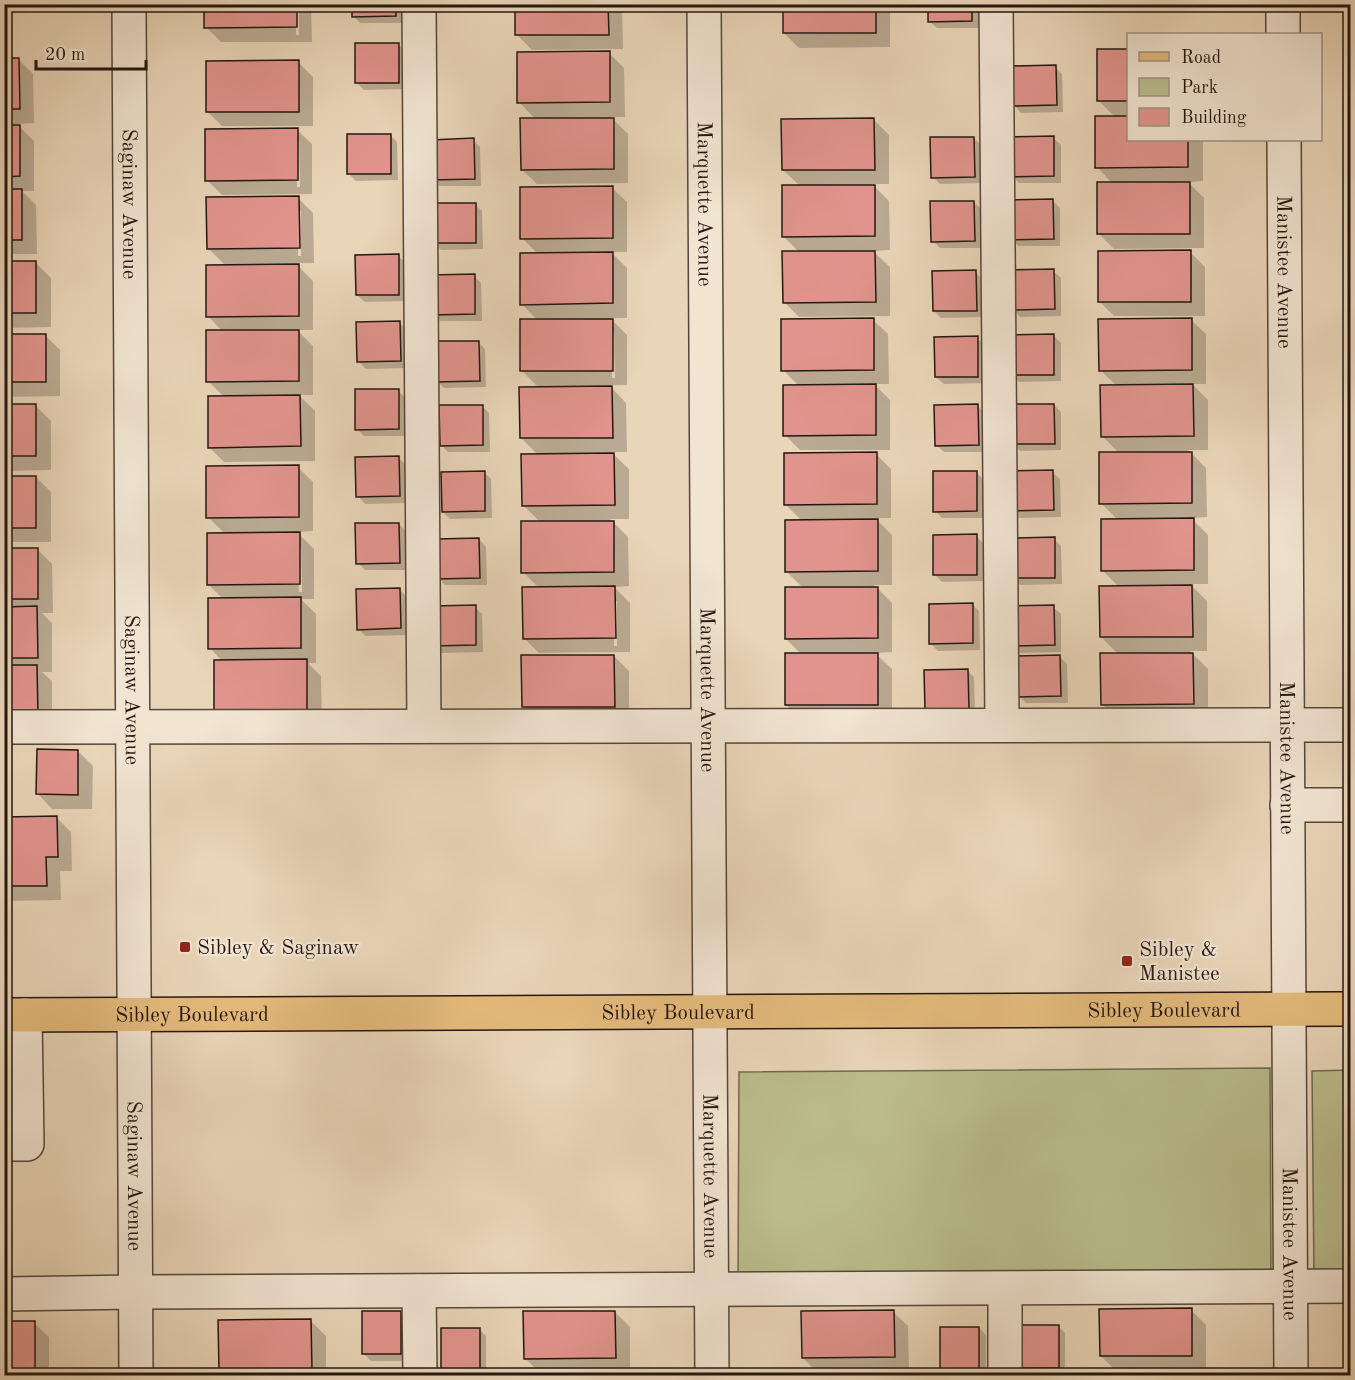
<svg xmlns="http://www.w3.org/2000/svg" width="1355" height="1380" font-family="'Old Standard TT',serif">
<rect width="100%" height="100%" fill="#e9d5b8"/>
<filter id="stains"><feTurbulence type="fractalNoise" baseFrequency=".00333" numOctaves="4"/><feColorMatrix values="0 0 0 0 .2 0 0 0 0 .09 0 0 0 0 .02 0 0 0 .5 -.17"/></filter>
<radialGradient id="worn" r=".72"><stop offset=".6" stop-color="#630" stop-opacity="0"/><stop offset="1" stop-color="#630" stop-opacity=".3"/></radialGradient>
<path fill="#babc8c" stroke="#6f6a4e" stroke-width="1.5" d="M1270 1068 1271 1279 738 1283 739 1072Z
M1350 1070V1278H1314L1312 1071Z"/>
<path fill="#0003" fill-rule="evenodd" d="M296 4V35H299V4H311L312 42H221L206 27Z
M353 4H402V23H360L353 16Z
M517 4H622L623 49 532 50 517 35Z
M784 4H890V47L799 48 784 33Z
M929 4H978V28H937L929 21Z
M398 44 405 51 406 89 364 90 357 83Z
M1098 51H1128V140H1203V181L1188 182 1204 198V248L1114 249 1099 234 1113 184 1097 167 1116 118 1099 101Z
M609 53 624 68 625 117H611L628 134V183L537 184 522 170 536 120 519 102Z
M4 59H18L33 74 34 123 17 124 34 141V191H22L36 205 37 254H4Z
M298 62 313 77V126H222L208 112Z
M1055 67 1062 74 1063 112 1021 113 1014 105Z
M874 120 889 135V184H872L889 201 890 250 873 251 890 267V316L799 317 784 302 800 253 783 236 801 187 783 170Z
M297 130 312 144V194L222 195 207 180ZM296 142H299L300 187H297Z
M390 135 397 142 398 180 356 181 349 174Z
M974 138 981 145V183L940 184 933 177Z
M1053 138 1061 145V183H1019L1012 176Z
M473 140 480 147 481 186H439L432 179Z
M612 188 627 202V252H611L627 268V318H610L627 335V385H609L626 403 627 452H611L629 469V519H610L628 537 629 586 614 587 630 603V652L539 653 524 638 539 588 523 572 541 523 523 505 538 455 521 438 539 388 522 371 538 321 522 304 538 254 522 238ZM611 333H614L615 378H612ZM614 601H617V646H614Z
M298 198 313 213 314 263H295L313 281V330H297L313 346V395H299L315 411V461L224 462 209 447 224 397 208 381 223 332 208 316 226 266 208 248ZM298 211H301V256H298Z
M1052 200 1060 208V246H1018L1011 239Z
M974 202 981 209V248H940L933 241Z
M475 204 482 211 483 249 441 250 434 243Z
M1190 252 1205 267V316H1114L1100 302Z
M398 256 406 263V301L365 302 357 295Z
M4 263H36L51 278V327L4 328Z
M1053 271 1061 278V316L1020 317 1012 309Z
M975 272 982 279 983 317 941 318 934 311Z
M474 276 481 283 482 321H440L433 314Z
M873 320 888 334 889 384H874L890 400V450H800L785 435 799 386 783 370Z
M1191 320 1206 334V384H1192L1208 400V450H1188L1206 468 1207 517 1191 518 1208 535V584H1190L1207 601V651H1190L1208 669V718L1117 719 1102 704 1119 655 1101 637 1119 587 1102 570 1118 520 1101 503 1120 454 1102 436 1117 386 1100 370Z
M400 323 407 330V368L366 369 358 361Z
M4 335H45L60 350V396L4 397Z
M1053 335 1061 343V381L1019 382 1012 375Z
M977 338 984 345 985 383 944 384 936 377Z
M478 342 485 349 486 387 444 388 437 381Z
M398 390 405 398 406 436H364L357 429Z
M1054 405 1061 412V450L1020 451 1013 444Z
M4 406H36L51 421V470L4 471Z
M482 406 489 413 490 452H448L441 445Z
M978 406 985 413V452H944L936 445Z
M876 454 891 469V518H875L892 535V585H874L892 603V652L875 653 892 669V719L801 720 786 705 802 655 786 639 804 589 786 571 802 521 785 504Z
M399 458 406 465 407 503 365 504 358 496Z
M298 467 313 482V531L297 532 314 549V599H301L316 614V663H308L321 676 322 726 223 662 210 648 223 599 208 584 225 534 208 517ZM298 547H301L302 592H299Z
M484 472 491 479 492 518 450 519 443 512Z
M976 472 983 479 984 518H942L935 511Z
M1052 472 1060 479 1061 517 1019 518 1012 510Z
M4 477H36L51 492V542H4Z
M399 524 406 531 407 570H365L358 563Z
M976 536 983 543 984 581 942 582 935 575Z
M479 539 486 547 487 585H445L438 578Z
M1054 539 1061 546 1062 584 1020 585 1013 578Z
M4 549H37L52 564 53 613H42L52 623V672H42L52 681V731H4Z
M400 590 407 597V635L366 636 358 629Z
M972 604 979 611 980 650 938 651 931 644Z
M475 607 482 614 483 652 441 653 434 645Z
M1053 607 1061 614V652L1020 653 1012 645Z
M614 656 629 671V721H538L523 707Z
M1060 657 1067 664 1068 703H1026L1019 696Z
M967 670 974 677 975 716 933 717Z
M78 751 93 766 92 809H52L38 794Z
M56 817 71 832 72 871H60L61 900 4 901V818Z
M1191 1310 1206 1325V1370L1116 1371 1101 1356Z
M401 1312 408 1319V1361H371L363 1353Z
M615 1312 630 1327V1372L540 1373 525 1358Z
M893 1312 908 1326 909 1371 818 1373 803 1358Z
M311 1321 326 1336V1376H225L220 1371Z
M4 1323H34L49 1337V1376H4Z
M1058 1326 1065 1333V1375H1028L1021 1367Z
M979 1328 986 1335V1376H948L942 1369Z
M479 1329 486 1336V1376H447L442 1371Z"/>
<path fill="#e1948d" stroke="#241711" stroke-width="1.5" d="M204 4H297V27L204 28Z
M352 4H396V16L352 17Z
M515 4H608L609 35H515Z
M783 4H876V33H783Z
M928 4H972V21L928 22Z
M355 43H399V83H355Z
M1097 49H1128V101H1097Z
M610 51V102L517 103V52Z
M4 58H19L20 109H4Z
M299 60V112H206V61Z
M1056 65 1057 105 1013 106 1012 66Z
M1095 116H1128V140H1188V167L1095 168Z
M520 118H614V169L521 170Z
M874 118 875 170H782L781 119Z
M4 125H20V176L4 177Z
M298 128V180L205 181V129Z
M347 134H391V174H347Z
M1054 136V176L1010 177V137Z
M930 137H974L975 177 931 178Z
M474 138 475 179 431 180 430 140Z
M1097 182H1190V234H1097Z
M782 185H875V236L782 237Z
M613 186V238L520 239V187Z
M4 189H22V240H4Z
M299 196 300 248 207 249 206 197Z
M1053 199 1054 239 1010 240 1009 200Z
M930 201H974L975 241 931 242Z
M432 203H476V243H432Z
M1191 250V302H1098V251Z
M782 251H875L876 302 783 303Z
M613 252V303L520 305V253Z
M399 254V295H356L355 255Z
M4 261H36V313H4Z
M299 264V316L206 317V265Z
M1054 269 1055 309 1011 310 1010 270Z
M976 270 977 311H933L932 271Z
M475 274V314L432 315 431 275Z
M874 318V370L781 371V319Z
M1192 318V370L1099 371 1098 319Z
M520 319H613V371H520Z
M400 321 401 361 357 362 356 322Z
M206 330H299V381L206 382Z
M4 334H46V382H4Z
M1054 334V375H1010V335Z
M978 336V377H935L934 337Z
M435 341H479L480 381 436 382Z
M876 384V435L783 436V385Z
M1193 384 1194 436 1101 437 1100 385Z
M612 386 613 438H520L519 387Z
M355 389H399V429L355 430Z
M300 395 301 446 208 448V396Z
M4 404H36V456H4Z
M978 404 979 445 935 446 934 405Z
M1010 404H1054L1055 444H1011Z
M439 405H483V445L440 446Z
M877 452V504L784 505V453Z
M1099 452H1192V503L1099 504Z
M614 453 615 505 522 506 521 454Z
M399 456 400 496 356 497 355 457Z
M299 465V517L206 518V466Z
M1053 470 1054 510 1010 511V471Z
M485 471V511L442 512 441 472Z
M933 471H977V511L933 512Z
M4 476H36V528H4Z
M1194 518V570L1101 571V519Z
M878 519V571L785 572V520Z
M521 521H614V572L521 573Z
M355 523H399L400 563 356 564Z
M300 532V584L207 585V533Z
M977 534V575H933V535Z
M1055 537V578H1011V538Z
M479 538 480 578 436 579V539Z
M4 548H38V599H4Z
M1192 585 1193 637H1100L1099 586Z
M615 586 616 638 523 639 522 587Z
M785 587H878V638L785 639Z
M400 588 401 628 357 630 356 589Z
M301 597V648L208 649V598Z
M973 603V643L929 644V604Z
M476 605V645L432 646V606Z
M1054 605 1055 645 1011 646 1010 606Z
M37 606 38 658H4V607Z
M785 653H878V705H785Z
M1100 653H1193L1194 704 1101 705Z
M521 655H614L615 707H522Z
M1060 655 1061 696 1017 697 1016 656Z
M307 659V711L214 712V660Z
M4 665H37L38 716 4 717Z
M968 669 969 709 925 710 924 670Z
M37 749 78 750V795L36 794Z
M57 816 58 857H46L47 886H4V817Z
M1192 1308V1356H1100L1099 1309Z
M894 1310 895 1357 802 1358 801 1311Z
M362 1311H401V1354H362Z
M523 1311H615L616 1358 524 1359Z
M311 1319 312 1371H219L218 1320Z
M4 1321H35V1372L4 1373Z
M1019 1325H1059V1368H1019Z
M940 1327H979V1370H940Z
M441 1328H480V1372H441Z"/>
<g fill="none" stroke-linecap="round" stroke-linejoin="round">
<defs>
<g id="minor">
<path id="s1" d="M129 4 136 1376"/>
<path d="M419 4 424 726"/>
<path id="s2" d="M704 4 712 1376"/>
<path d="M996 4 1002 724"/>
<path d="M1283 4V34"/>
<path id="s3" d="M1284 140 1291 1376"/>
<path d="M4 727 1350 725"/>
<path d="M1287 805H1350"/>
<path d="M4 1144H27L25 1015"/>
<path d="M1005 1289V1376"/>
<path d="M419 1291 420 1376"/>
<path d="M4 1294 136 1292 1350 1286"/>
</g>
<g id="major">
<path id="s4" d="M4 1015 1350 1009"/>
</g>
</defs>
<use href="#minor" stroke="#55463b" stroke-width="36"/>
<use href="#major" stroke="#241711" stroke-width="36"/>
<use href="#minor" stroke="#f1e4d1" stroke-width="33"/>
<use href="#major" stroke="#e4ba7c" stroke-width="33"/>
</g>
<g fill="#8f2418" stroke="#f1e4d1" stroke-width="2">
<rect x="179" y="941" width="12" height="12" rx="3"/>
<rect x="1121" y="955" width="12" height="12" rx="3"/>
</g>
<g text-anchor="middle" stroke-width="4.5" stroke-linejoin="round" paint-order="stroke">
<g font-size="21" fill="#241711" stroke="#f1e4d1">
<text dy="7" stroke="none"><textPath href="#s1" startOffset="200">Saginaw Avenue</textPath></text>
<text dy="7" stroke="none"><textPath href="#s2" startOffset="200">Marquette Avenue</textPath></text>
<text dy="7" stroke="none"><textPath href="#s3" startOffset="132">Manistee Avenue</textPath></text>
<text dy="7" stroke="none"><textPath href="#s1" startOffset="686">Saginaw Avenue</textPath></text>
<text dy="7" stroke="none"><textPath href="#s2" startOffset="686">Marquette Avenue</textPath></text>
<text dy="7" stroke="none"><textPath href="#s3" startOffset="618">Manistee Avenue</textPath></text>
<text dy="7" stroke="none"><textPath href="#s4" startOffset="1160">Sibley Boulevard</textPath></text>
<text dy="7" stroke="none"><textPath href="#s4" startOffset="674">Sibley Boulevard</textPath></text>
<text dy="7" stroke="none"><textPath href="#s4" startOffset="188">Sibley Boulevard</textPath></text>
<text dy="7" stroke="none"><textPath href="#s1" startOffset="1172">Saginaw Avenue</textPath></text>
<text dy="7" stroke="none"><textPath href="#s2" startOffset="1172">Marquette Avenue</textPath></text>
<text dy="7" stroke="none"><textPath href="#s3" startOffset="1104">Manistee Avenue</textPath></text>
</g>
<g font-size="21" fill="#241711" stroke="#f1e4d1" text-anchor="start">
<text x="197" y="954">Sibley &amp; Saginaw</text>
<text x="1139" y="956">Sibley &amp;<tspan x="1139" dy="24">Manistee</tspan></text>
</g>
</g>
<rect width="1355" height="1380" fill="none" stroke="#e9d5b8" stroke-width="24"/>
<rect x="6" y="6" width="1343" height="1368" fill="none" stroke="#241711" stroke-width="3"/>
<rect x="12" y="12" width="1331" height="1356" fill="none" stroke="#241711" stroke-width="1.5"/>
<rect x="1127" y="33" width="195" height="108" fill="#f1e4d1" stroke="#9f9284" stroke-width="1.5"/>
<rect x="1139" y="52" width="30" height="9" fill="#e4ba7c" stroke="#9f9284" stroke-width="1.5"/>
<text x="1181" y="63" font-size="18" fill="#241711">Road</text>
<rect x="1139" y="78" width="30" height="18" fill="#babc8c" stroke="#9f9284" stroke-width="1.5"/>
<text x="1181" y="93" font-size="18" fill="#241711">Park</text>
<rect x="1139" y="108" width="30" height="18" fill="#e1948d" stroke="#9f9284" stroke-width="1.5"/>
<text x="1181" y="123" font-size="18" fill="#241711">Building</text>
<path d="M36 60v9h110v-9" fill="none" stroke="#241711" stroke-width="3"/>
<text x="45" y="60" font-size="18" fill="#241711" stroke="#f1e4d1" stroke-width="4.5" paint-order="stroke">20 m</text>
<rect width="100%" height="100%" filter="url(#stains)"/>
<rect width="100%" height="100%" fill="url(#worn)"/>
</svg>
